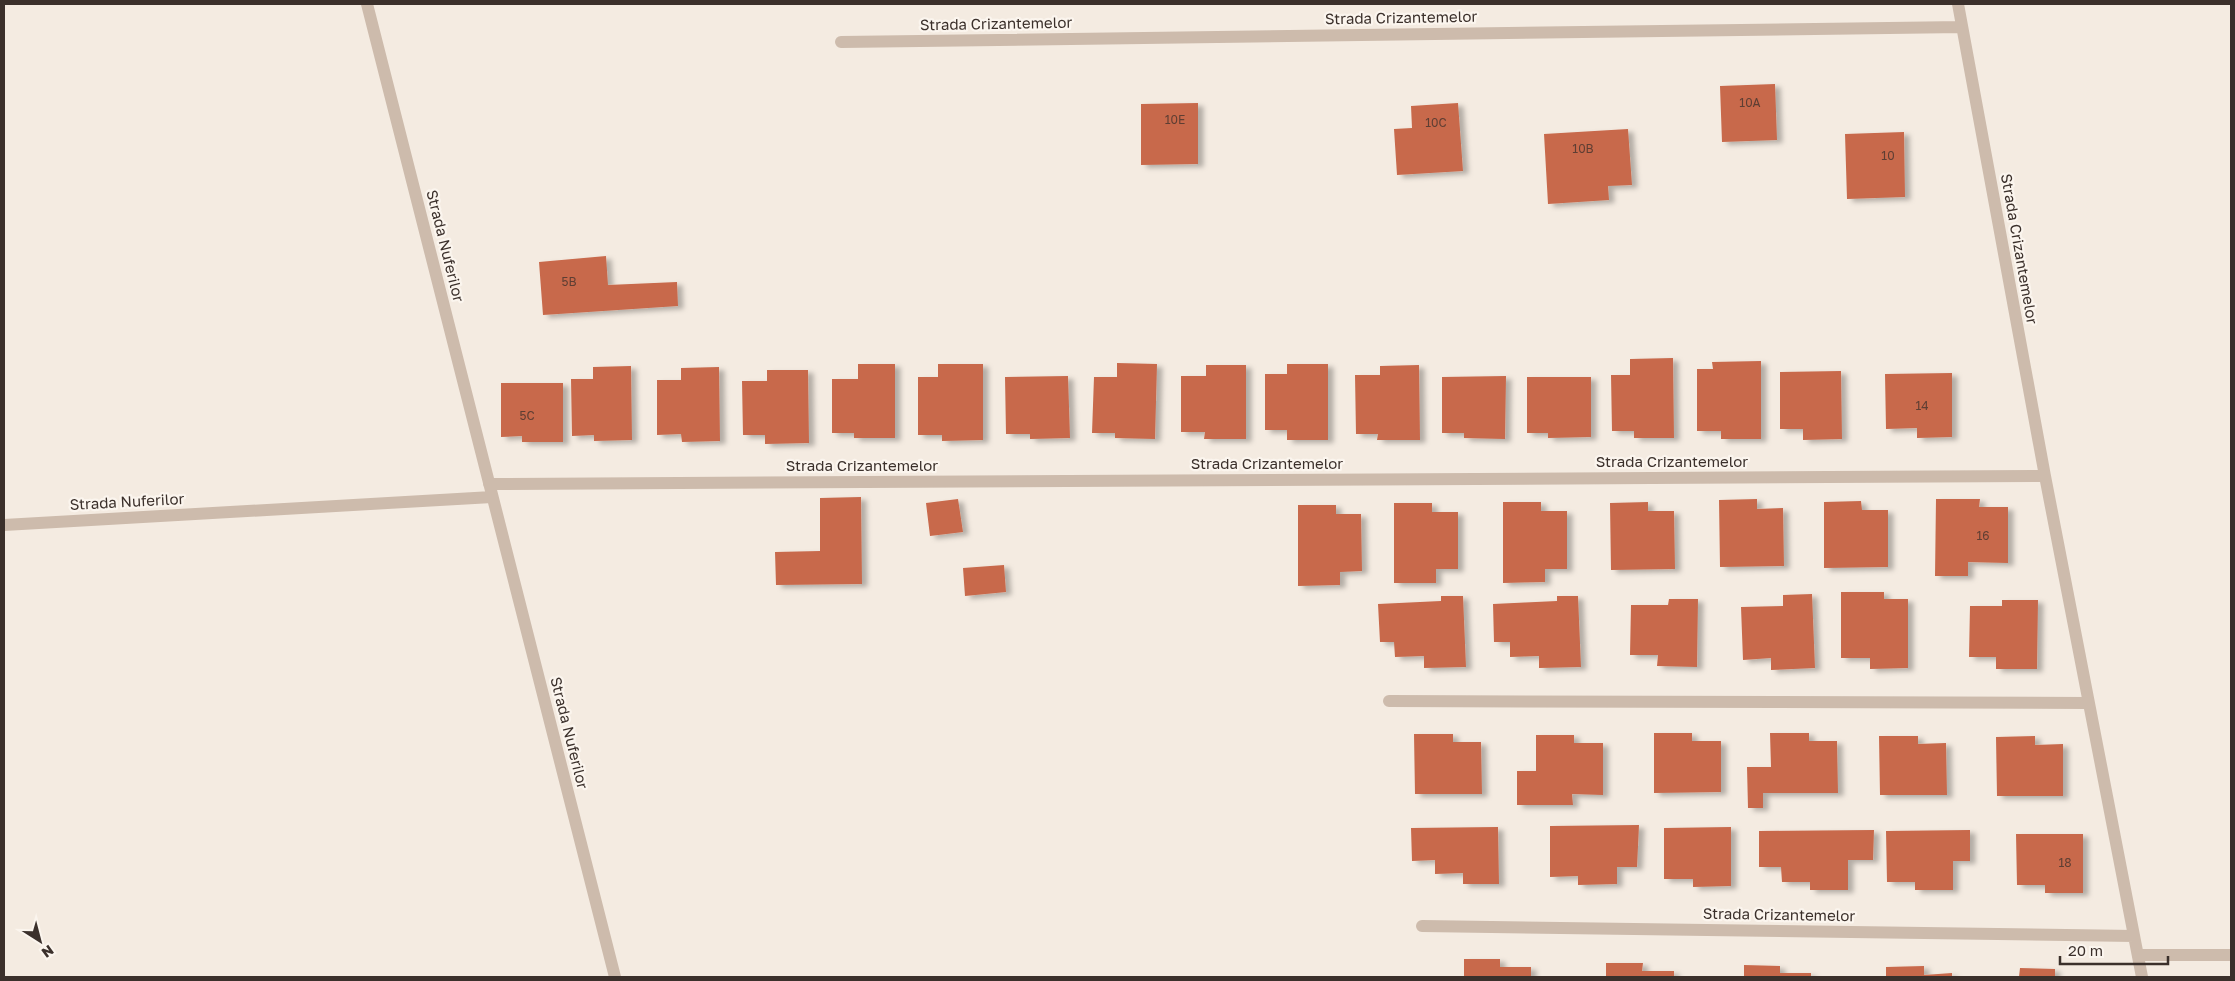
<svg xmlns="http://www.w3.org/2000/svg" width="2235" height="981" font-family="'Golos Text',sans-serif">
<defs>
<filter id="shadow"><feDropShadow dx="5.5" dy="3" stdDeviation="2.5" flood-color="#0004"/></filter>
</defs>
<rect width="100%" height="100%" fill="#f4ebe1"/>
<path fill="#c8694b" filter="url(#shadow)" d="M1775 84 1777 140 1722 142 1720 86Z
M1198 103V164L1141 165V104Z
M1458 103 1463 171 1397 175 1394 129 1412 128 1411 106Z
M1628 129 1632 185 1608 186 1609 200 1548 204 1544 134Z
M1904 132 1905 197 1847 199 1845 134Z
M606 256 608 285 677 282 678 306 543 315 539 262Z
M1673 358 1674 438H1634V431H1612L1611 375H1630V359Z
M1761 361V439H1721V431H1697V369H1713L1712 362Z
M1117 363 1157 364 1155 439 1115 438V433H1092L1094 377H1117Z
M858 364H895V438H854V433H832V379H858Z
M938 364H983V440L942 441V435H918V377H938Z
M1287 364H1328V440H1287V430H1265V374H1287Z
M1206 365H1246V439H1204L1205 432H1181V376H1206Z
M1419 365 1420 440H1377L1378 434H1356L1355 375H1380V366Z
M631 366 632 440 594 441V435L572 436 571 379H593V367Z
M719 367 720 441 682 442 681 434 657 435V380H681V368Z
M767 370H808L809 443 765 444V435H743L742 381H767Z
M1841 371 1842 439 1803 440V429H1780V372Z
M1952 373V437L1917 438V428L1886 429 1885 374Z
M1068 376 1070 438 1030 439V434H1006L1005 377Z
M1506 376 1505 439 1464 438V433H1442V377Z
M1527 377H1591V437L1548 438V433H1527Z
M501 383H563V442H522V436L501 437Z
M861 497 862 584 776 585 775 552 820 551V498Z
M958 499 963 532 930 536 926 503Z
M1757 499V509L1783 508 1784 566 1720 567 1719 500Z
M1936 499H1980L1979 507H2008V563L1968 562V576H1935Z
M1861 501 1862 510H1888V567L1824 568V502Z
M1503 502H1541V511H1567V569H1545V582L1503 583Z
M1648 502V511H1674L1675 569 1611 570 1610 503Z
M1394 503H1432V512H1458V569H1436V583H1394Z
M1298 505H1336V514H1361L1362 571 1340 572V585L1298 586Z
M1004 565 1006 592 965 596 963 568Z
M1841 592H1884V599H1908V668L1870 669V658H1841Z
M1812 594 1815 668 1771 670V658L1743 660 1741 607 1783 606V595Z
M1441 596H1463L1466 667 1424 668V656L1395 657 1394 642H1380L1378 604 1441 601Z
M1557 596H1578L1581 667 1539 668V656L1510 657V642H1494L1493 604 1557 601Z
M1669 599H1698L1697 667 1657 666 1658 655H1630L1631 605H1668Z
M2002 600H2038L2037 669H1996V657H1969L1970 606H2002Z
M1654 733H1692V741H1721V792L1654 793Z
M1770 733H1809V741H1837L1838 793H1763V808H1748L1747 767H1771Z
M1414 734H1453V742H1481L1482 794H1415Z
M1536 735H1574V743H1603V795L1572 794 1573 805H1517V771H1536Z
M1879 736H1918V744L1946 743 1947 795H1880Z
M2035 736V745L2063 744V796H1997L1996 737Z
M1639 825 1637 867H1617V884L1578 885V876L1550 877V826Z
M1498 827 1499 884H1463V873L1435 874V860L1412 861 1411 828Z
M1731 827V886L1693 887V879H1664V828Z
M1874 830 1873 860H1848V890H1810V882H1782L1781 867H1759V831Z
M1970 830V861H1953V890H1915V882H1887L1886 831Z
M2016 834H2083V893H2045V885H2017Z
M1464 959H1500V967H1531V977H1464Z
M1606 963H1643L1642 971H1674V977H1606Z
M1744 965 1780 966V973H1811V977H1744Z
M1924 966V975L1952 973V977H1886V967Z
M2020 968 2055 969V977H2019Z"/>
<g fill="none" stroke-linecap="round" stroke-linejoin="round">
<path stroke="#cdbbac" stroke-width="12" d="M367 4 615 977
M1958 4 2045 476 2142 977
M841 42 1962 27
M489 484 2045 476
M4 525 492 497
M1389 701 2088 703
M1422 926 2134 936
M2138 955H2231"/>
</g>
<g text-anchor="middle" stroke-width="4.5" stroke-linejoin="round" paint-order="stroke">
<g font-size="12" fill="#5e3e33">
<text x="1750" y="107">10A</text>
<text x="1175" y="124">10E</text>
<text x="1436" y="127">10C</text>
<text x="1583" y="153">10B</text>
<text x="1888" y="160">10</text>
<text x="569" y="286">5B</text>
<text x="1922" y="410">14</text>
<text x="527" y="420">5C</text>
<text x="1983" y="540">16</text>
<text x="2065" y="867">18</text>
</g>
<g font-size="15" fill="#3b302b" stroke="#fbf5ee">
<text transform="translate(1401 18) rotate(-1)" y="5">Strada Crizantemelor</text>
<text transform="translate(996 24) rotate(-1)" y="5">Strada Crizantemelor</text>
<text transform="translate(445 246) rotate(76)" y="5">Strada Nuferilor</text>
<text transform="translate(2019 249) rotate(80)" y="5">Strada Crizantemelor</text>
<text x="1672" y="467">Strada Crizantemelor</text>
<text x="1267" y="469">Strada Crizantemelor</text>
<text x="862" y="471">Strada Crizantemelor</text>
<text transform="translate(127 502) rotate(-3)" y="5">Strada Nuferilor</text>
<text transform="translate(569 733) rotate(76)" y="5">Strada Nuferilor</text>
<text transform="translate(1779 915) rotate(1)" y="5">Strada Crizantemelor</text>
</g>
</g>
<rect width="2235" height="981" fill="none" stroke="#3b302b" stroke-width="10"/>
<g transform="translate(40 941) rotate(144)" stroke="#fbf5ee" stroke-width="4" paint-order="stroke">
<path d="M0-4L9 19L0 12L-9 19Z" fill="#3b302b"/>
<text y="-8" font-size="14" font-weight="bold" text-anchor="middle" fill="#3b302b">N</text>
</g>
<path d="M2060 956v8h108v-8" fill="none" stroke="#3b302b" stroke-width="2.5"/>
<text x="2068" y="956" font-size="15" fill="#3b302b" stroke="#fbf5ee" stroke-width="4" paint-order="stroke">20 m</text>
</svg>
